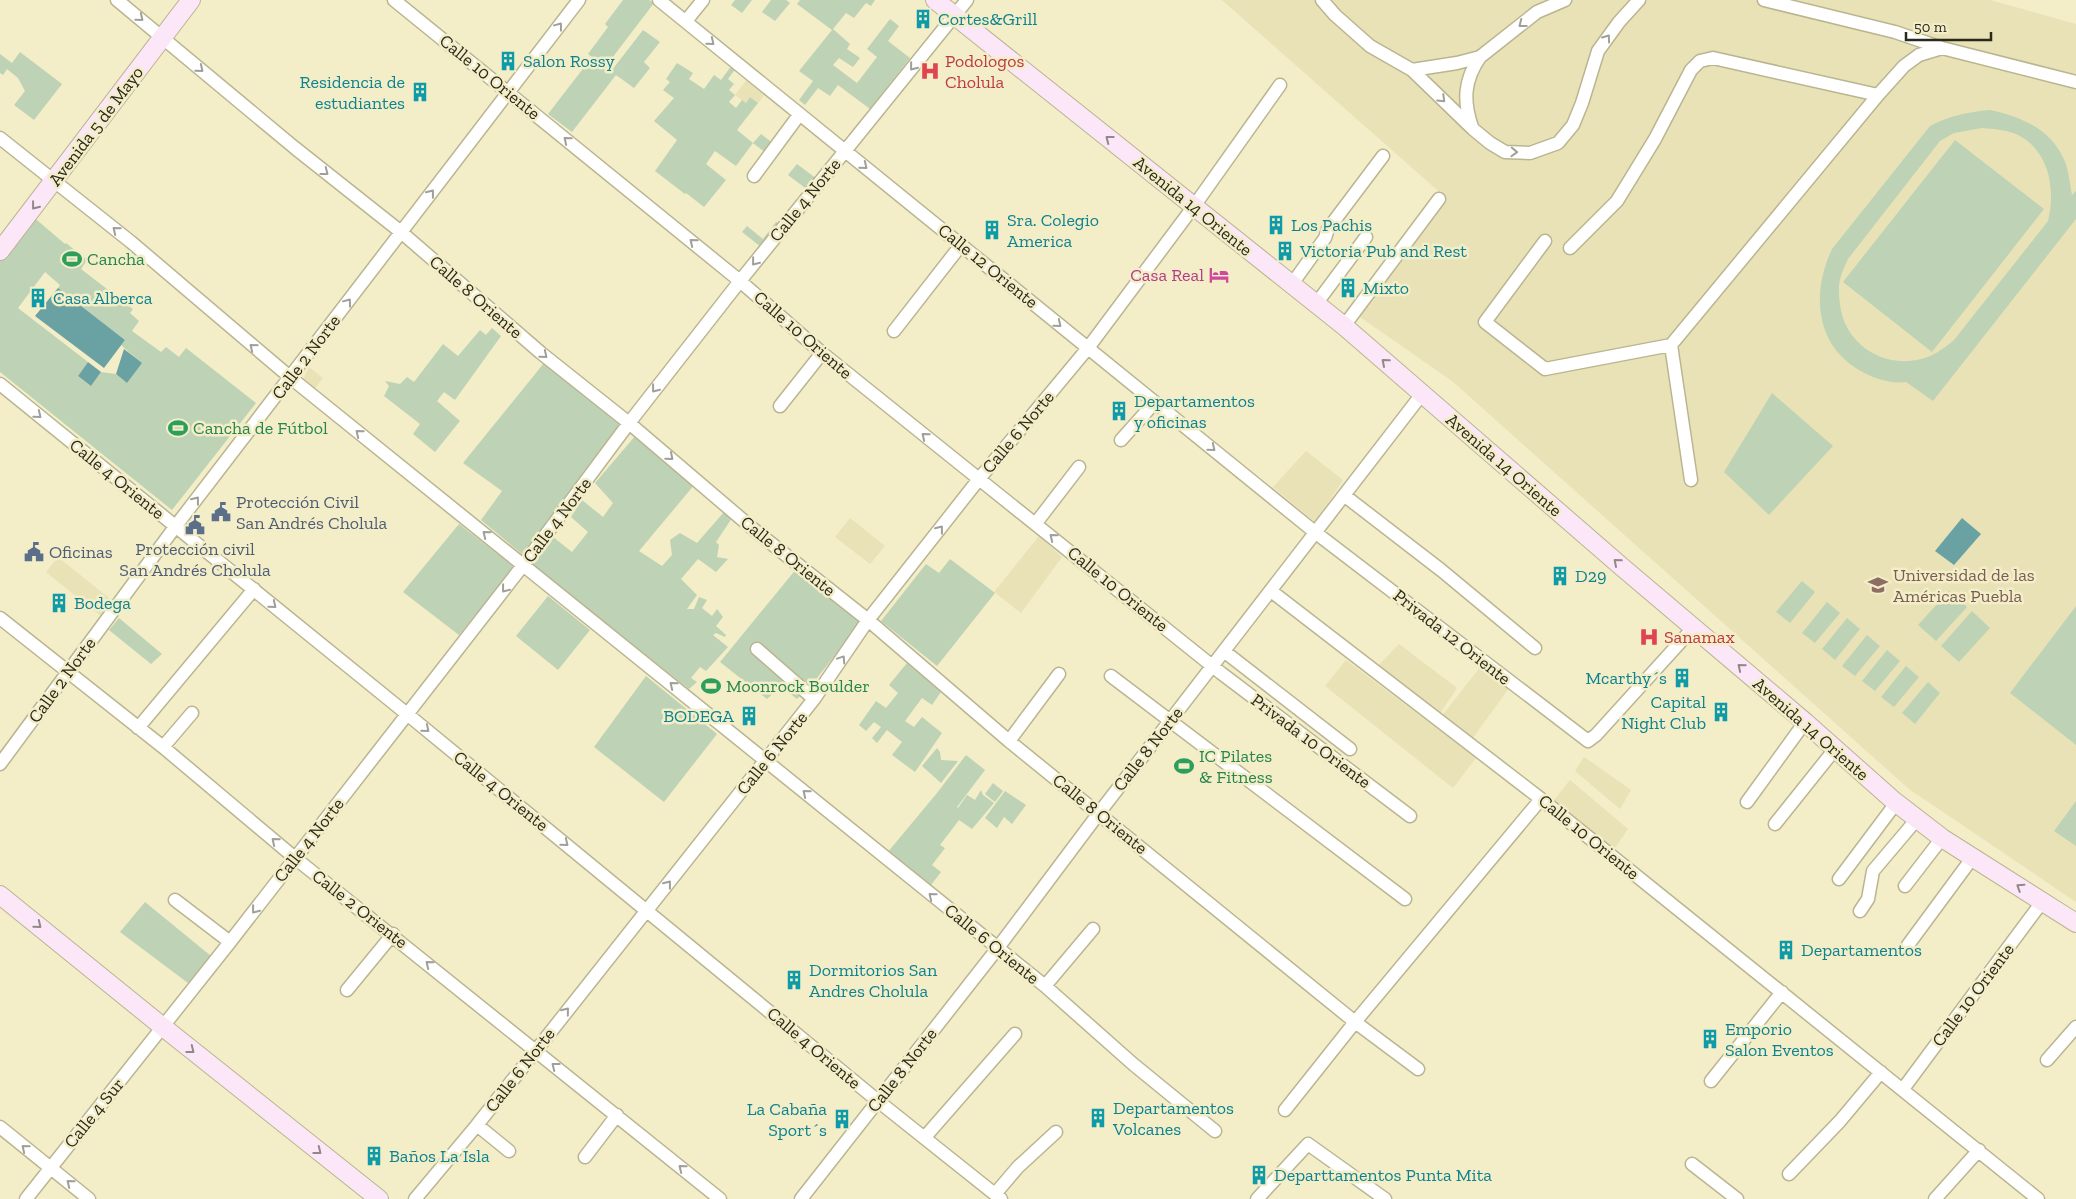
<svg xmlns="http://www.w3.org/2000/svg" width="2076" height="1199" font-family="'Zilla Slab',serif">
<rect width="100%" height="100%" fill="#f3edc8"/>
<path fill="#e9e2b6" d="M1222 0H1990L2076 24V902L1909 789 1452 381 1357 315 1444 196Z
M748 78 767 92 758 103 750 97 746 103 735 95Z
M309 367 323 378 315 388 303 379Z
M1306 451 1343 480 1315 522 1273 487Z
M850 518 885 546 870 564 835 537Z
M1039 536 1062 557 1021 613 994 592Z
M58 557 114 602 102 617 46 572Z
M1399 644 1457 688 1439 715 1374 670Z
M1346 660 1476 758 1453 788 1325 686Z
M1481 666 1509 688 1470 742 1441 717Z
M1584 757 1631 790 1620 809 1575 771Z
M1570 780 1628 829 1612 852 1551 804Z"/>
<path fill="#bed3b5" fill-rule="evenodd" d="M623 0H649L654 3 606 66 612 70 643 30 660 42 644 62 650 68 634 88 616 75 572 132 548 114 592 57 588 54 608 27 605 24Z
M735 0H752L742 13 731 5Z
M771 0H786L790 3 775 21 762 12Z
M800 0H875L871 6 866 3 854 18 846 13 833 29 850 44 847 49 860 58 853 67 839 58 833 65 857 83 877 57 867 49 890 19 899 26 888 41 910 58 870 109 838 85 830 96 818 88 805 105 799 100 813 81 799 71 832 30 797 4Z
M20 52 62 84 34 120 14 105 25 91 18 78 7 69 3 75 0 73V54L12 63Z
M677 63 693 73 689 79 704 89 714 75 721 80 732 65 736 68 728 79 734 84 729 90 735 95 729 102 736 108 742 100 746 103 750 97 758 103 737 130 753 143 761 134 774 144 766 153 753 143 736 166 715 151 706 164 726 180 704 207 686 193 685 194 655 171 677 140 654 121 674 98 663 90 670 82 666 79Z
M1990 110C2023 117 2053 130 2066 164 2069 174 2070 185 2072 195L2076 191V219L1933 401 1906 382C1890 384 1872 378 1859 370 1814 344 1812 291 1832 249L1930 126C1949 116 1968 112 1990 110ZM1982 128C1994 129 2006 130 2016 134 2049 149 2056 189 2048 221L1954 340C1944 348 1934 356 1921 359 1882 369 1844 343 1840 304 1839 296 1838 287 1840 280 1841 273 1845 266 1848 259L1940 141 1954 133Z
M1955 140 2044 209 1932 352 1843 282Z
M797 164 817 179 808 190 788 175Z
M31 215 65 244 66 243 87 260 81 269 133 309 130 313 139 321 132 331 161 352 166 347 179 357 186 348 256 403 172 510 0 372V260ZM45 272 60 285 58 288 125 340 121 345 141 363 127 383 116 374 101 372 91 386 78 376 88 362 18 308Z
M776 222 780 225 761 247 742 232 747 226 763 239Z
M492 328 501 336 455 400 444 392 437 401 460 421 435 452 413 434 420 424 384 396 389 386 385 381 400 384 407 377 414 382 443 344 458 356 480 330 486 335Z
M544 363 623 425 522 554 481 520 502 491 463 463Z
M1772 393 1833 446 1769 515 1724 472Z
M636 435 695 484 639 551 662 566 672 555 670 540 680 533 697 543 724 512 732 518 716 542 719 545 717 557 728 559 716 572 698 559 681 579 697 595 687 609H694L699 597 707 600 702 608 712 616 717 609 723 617 716 626 726 635 725 637 716 633 713 635 728 647 706 671 700 667 691 678 697 682 689 689 533 565 553 537 572 552 588 532 571 517 582 500 603 517 613 503 595 483Z
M459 524 514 567 459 635 403 592Z
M950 559 995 593 937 666 881 621 926 564 939 573Z
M797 568 860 618 859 625 813 683 797 699 776 683 780 687 767 699 720 662Z
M1802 581 1815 592 1790 623 1776 612Z
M1949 591 1967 607 1936 641 1918 625Z
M548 596 590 630 558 670 516 636Z
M1827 602 1840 613 1815 643 1802 633Z
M2076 606V745L2010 693Z
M1972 611 1990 628 1959 662 1941 646Z
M119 618 162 654 151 664 109 630Z
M1847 618 1860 629 1835 660 1822 649Z
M1867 635 1880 646 1855 676 1842 666Z
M1887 650 1900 661 1875 691 1862 681Z
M907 663 941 692 932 705 922 698 905 721 914 727 922 717 942 733 915 772 892 755 902 742 887 730 877 743 872 738 881 727 874 722 866 731 859 725 876 701 886 708 898 693 889 685Z
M1906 666 1919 677 1894 707 1881 697Z
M646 676 717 734 664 802 594 747Z
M1928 682 1940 693 1915 724 1902 713Z
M937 748 940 752 941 760 958 761 941 783 922 766Z
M966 755 985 770 957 807 958 808 967 795 975 800 981 790 983 795 994 803 972 829 959 820 940 845 945 848 932 865 941 872 928 889 887 853 937 793Z
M993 783 1003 791 995 802 985 794Z
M1005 791 1026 805 1012 824 1004 817 997 828 985 818Z
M2076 801V846L2054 831Z
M145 902 211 956 188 983 120 932Z"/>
<path fill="#6aa1a2" d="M58 288 125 340 104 368 35 316Z
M124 349 142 363 127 383 116 374Z
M88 362 101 372 91 386 78 376Z
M1962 518 1981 534 1954 565 1935 551Z"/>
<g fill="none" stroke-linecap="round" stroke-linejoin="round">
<defs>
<path id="street" d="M117 0 295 148 401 232 541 353 629 423 758 533 868 620 1009 741 1355 1022 1418 1069
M394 0 740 281 822 353 979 479 1221 673 1410 816
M659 0 1316 533 1588 741 1596 735 1694 627
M1322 0 1335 15 1370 46 1412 70 1473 129 1490 143 1505 152 1530 153 1558 143 1573 125 1582 103 1598 51 1619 22 1639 0
M1764 0 1895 32 1942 48 2076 82
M686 21 703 0
M1412 70 1457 63 1480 57 1537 12 1565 0
M1472 127C1463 101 1464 80 1480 57
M0 138 131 242 291 378 1045 986 1133 1064 1215 1131
M754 176 799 115
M1545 241 1485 322 1545 369 1671 345 1878 95 1904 66 1919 55 1942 48
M1570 248 1617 201 1655 139 1691 70 1700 61 1713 58 1878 95
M1292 284 1325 238 1328 229 1383 156
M1316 304 1366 237
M1344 326 1439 199
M894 331 961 245
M1671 345 1691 480
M0 384 407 714 878 1101 1001 1199
M780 406 822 353
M1121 440 1155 402
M1345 496 1441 570 1535 648
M1036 523 1079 467
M1271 591 1541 799 2038 1199
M0 618 163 747 295 858 720 1199
M757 649 814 699
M1225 652 1350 749
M1111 676 1405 899
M138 728 254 589
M1009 741 1059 674
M163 747 192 713
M0 764 175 527 579 0
M1747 802 1805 722
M1775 824 1835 749
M1839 879 1896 803
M1905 886 1942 838
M175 900 230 942
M1860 911 1868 899 1873 871 1917 819
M1908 945 1973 857
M1045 986 1093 929
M347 990 393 934
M2047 1060 2076 1027
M1711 1081 1782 992
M1903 1089 2042 902
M1285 1110 1355 1022 1541 799
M477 1125 509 1151
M0 1127 89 1199
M925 1137 1015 1034
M585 1157 617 1115
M1692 1164 1737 1199
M1789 1174 1840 1121 1881 1072
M995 1194 1018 1167 1056 1132
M26 1199 230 942 524 564 629 423 740 281 967 0
M415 1199 477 1125 814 699 868 620 979 479 1088 348 1197 202 1280 85
M801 1199 997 949 1099 813 1422 394
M1257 1199 1308 1144 1385 1199
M1935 1199 1979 1150"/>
<path id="secondary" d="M935 0 1344 326 1622 567 1805 722 1894 801 1942 838 2076 923
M0 251 191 0
M0 895 163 1027 379 1199"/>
</defs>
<use href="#street" stroke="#bab591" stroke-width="15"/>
<use href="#secondary" stroke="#bab591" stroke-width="20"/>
<use href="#street" stroke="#fff" stroke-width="12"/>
<use href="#secondary" stroke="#fbe7f7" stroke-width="18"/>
</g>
<defs><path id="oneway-chevron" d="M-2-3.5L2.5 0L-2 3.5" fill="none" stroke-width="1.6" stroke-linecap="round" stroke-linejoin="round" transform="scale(1.25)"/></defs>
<g stroke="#a09f98">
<use href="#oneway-chevron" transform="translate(140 18) rotate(40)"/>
<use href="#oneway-chevron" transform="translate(1522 24) rotate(142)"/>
<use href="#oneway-chevron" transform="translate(559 26) rotate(-53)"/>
<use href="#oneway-chevron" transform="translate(1607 38) rotate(-54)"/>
<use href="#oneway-chevron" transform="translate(711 42) rotate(39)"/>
<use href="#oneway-chevron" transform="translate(913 67) rotate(129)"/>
<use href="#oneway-chevron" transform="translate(200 69) rotate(40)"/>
<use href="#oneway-chevron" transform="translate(1442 99) rotate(44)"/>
<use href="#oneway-chevron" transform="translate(567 140) rotate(-141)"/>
<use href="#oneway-chevron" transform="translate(1514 152) rotate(2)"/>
<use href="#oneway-chevron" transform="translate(864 166) rotate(39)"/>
<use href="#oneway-chevron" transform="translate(325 172) rotate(38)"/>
<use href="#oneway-chevron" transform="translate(431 193) rotate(-52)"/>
<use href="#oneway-chevron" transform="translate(116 230) rotate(-141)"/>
<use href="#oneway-chevron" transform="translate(693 242) rotate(-141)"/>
<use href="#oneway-chevron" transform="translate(755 262) rotate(129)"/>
<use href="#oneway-chevron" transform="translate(348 302) rotate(-53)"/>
<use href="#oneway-chevron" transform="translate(1058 324) rotate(39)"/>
<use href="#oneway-chevron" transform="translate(253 347) rotate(-141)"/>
<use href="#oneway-chevron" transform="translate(544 355) rotate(39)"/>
<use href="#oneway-chevron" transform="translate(655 389) rotate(128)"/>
<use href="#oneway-chevron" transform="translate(38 415) rotate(39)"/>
<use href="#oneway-chevron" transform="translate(359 433) rotate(-141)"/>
<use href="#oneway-chevron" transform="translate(925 436) rotate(-141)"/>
<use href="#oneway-chevron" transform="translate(1212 448) rotate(39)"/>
<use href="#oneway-chevron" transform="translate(670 457) rotate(41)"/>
<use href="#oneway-chevron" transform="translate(196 500) rotate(-52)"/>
<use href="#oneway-chevron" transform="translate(940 529) rotate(-52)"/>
<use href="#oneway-chevron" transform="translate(486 534) rotate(-141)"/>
<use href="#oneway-chevron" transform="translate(1053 537) rotate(-141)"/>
<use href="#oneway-chevron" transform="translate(505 589) rotate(128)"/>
<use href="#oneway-chevron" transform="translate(273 605) rotate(39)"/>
<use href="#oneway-chevron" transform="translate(842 659) rotate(-56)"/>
<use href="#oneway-chevron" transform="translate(673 685) rotate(-141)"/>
<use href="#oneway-chevron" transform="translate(426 729) rotate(40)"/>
<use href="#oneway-chevron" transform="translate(806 793) rotate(-141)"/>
<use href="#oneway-chevron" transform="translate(275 841) rotate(-140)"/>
<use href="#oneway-chevron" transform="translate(565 843) rotate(39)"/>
<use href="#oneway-chevron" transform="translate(668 884) rotate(-52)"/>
<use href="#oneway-chevron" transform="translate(932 896) rotate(-141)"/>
<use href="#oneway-chevron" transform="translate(255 910) rotate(128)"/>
<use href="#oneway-chevron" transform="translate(429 964) rotate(-141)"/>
<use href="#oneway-chevron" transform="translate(566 1011) rotate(-51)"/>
<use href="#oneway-chevron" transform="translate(555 1066) rotate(-142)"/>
<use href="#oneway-chevron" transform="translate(25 1148) rotate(-141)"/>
<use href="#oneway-chevron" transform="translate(682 1168) rotate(-141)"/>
<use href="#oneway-chevron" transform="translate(70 1183) rotate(-141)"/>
</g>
<g stroke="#938889">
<use href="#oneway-chevron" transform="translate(1109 139) rotate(-142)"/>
<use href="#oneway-chevron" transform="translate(35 206) rotate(128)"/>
<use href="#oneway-chevron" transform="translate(1385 362) rotate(-139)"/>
<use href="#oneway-chevron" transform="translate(1617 562) rotate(-139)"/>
<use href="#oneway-chevron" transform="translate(1741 667) rotate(-140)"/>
<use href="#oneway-chevron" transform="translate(2020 887) rotate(-147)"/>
<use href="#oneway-chevron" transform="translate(38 925) rotate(39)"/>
<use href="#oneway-chevron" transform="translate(191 1050) rotate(38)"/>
<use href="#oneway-chevron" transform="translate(318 1151) rotate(38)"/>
</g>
<defs>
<symbol id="building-bare" viewBox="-9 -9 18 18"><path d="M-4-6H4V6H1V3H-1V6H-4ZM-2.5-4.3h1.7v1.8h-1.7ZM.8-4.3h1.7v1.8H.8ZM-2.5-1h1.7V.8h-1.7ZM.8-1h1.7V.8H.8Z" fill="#0f9aa8" stroke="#f3edc8" stroke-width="2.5" paint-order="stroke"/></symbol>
<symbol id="hospital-bare" viewBox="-9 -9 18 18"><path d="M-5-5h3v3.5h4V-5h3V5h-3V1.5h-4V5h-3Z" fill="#e0444e" stroke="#f3edc8" stroke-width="2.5" paint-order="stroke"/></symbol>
<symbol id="stadium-bare" viewBox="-9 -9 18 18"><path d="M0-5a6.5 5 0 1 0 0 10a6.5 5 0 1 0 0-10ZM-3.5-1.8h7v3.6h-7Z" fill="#2e9e5b" stroke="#f3edc8" stroke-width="2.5" paint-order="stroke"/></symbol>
<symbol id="hotel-bare" viewBox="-9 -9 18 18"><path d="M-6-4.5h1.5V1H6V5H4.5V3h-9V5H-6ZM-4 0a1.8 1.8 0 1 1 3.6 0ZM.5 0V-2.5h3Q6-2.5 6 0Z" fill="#d1479c" stroke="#f3edc8" stroke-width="2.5" paint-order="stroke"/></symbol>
<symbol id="civic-bare" viewBox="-9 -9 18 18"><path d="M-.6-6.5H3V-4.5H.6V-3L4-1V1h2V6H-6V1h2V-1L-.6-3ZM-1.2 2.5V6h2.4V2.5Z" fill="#5c6f8a" stroke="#f3edc8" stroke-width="2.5" paint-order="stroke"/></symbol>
<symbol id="university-bare" viewBox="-9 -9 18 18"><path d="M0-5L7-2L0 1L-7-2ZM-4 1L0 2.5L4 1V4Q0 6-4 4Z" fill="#8d6e63" stroke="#f3edc8" stroke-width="2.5" paint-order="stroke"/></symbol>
</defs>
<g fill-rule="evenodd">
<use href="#building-bare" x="909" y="5" width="28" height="28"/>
<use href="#building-bare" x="494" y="47" width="28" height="28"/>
<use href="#hospital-bare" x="916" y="57" width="28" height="28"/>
<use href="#building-bare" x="406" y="78" width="28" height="28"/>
<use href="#building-bare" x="1262" y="211" width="28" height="28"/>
<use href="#building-bare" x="978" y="216" width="28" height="28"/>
<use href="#building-bare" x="1271" y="237" width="28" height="28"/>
<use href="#stadium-bare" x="58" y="245" width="28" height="28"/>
<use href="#hotel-bare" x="1205" y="261" width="28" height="28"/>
<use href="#building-bare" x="1334" y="274" width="28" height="28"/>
<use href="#building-bare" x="24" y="284" width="28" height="28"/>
<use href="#building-bare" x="1105" y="397" width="28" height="28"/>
<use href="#stadium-bare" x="164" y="414" width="28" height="28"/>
<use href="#civic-bare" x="207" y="498" width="28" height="28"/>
<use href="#civic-bare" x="181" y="511" width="28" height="28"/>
<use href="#civic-bare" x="20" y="538" width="28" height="28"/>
<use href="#building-bare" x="1546" y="562" width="28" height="28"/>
<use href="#university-bare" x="1864" y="571" width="28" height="28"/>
<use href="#building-bare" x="45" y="589" width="28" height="28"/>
<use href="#hospital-bare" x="1635" y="623" width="28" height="28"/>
<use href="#building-bare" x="1668" y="664" width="28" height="28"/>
<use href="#stadium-bare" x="697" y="672" width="28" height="28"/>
<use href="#building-bare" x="1707" y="698" width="28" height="28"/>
<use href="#building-bare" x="735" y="702" width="28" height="28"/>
<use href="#stadium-bare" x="1170" y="752" width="28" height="28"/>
<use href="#building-bare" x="1772" y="936" width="28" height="28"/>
<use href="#building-bare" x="780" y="966" width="28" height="28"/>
<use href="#building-bare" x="1696" y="1025" width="28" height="28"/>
<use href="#building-bare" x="1084" y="1104" width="28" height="28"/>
<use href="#building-bare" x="828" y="1105" width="28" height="28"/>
<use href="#building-bare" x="360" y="1142" width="28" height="28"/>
<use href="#building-bare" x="1245" y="1161" width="28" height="28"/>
</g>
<g text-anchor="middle" stroke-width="5" stroke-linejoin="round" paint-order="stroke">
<g font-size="18" fill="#0d838f" stroke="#f3edc8" text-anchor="start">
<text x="938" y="25">Cortes&amp;Grill</text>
<text x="523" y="67">Salon Rossy</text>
<text x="405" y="88" text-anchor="end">Residencia de<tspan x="405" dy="21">estudiantes</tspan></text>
<text x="1007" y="226">Sra. Colegio<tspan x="1007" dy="21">America</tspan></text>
<text x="1291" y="231">Los Pachis</text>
<text x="1300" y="257">Victoria Pub and Rest</text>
<text x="1363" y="294">Mixto</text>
<text x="53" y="304">Casa Alberca</text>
<text x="1134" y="407">Departamentos<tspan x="1134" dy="21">y oficinas</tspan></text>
<text x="1575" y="582">D29</text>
<text x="74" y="609">Bodega</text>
<text x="1667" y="684" text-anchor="end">Mcarthy´s</text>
<text x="1706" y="708" text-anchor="end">Capital<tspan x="1706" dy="21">Night Club</tspan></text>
<text x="734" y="722" text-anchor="end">BODEGA</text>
<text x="1801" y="956">Departamentos</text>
<text x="809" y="976">Dormitorios San<tspan x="809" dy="21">Andres Cholula</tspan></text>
<text x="1725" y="1035">Emporio<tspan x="1725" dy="21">Salon Eventos</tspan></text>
<text x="1113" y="1114">Departamentos<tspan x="1113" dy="21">Volcanes</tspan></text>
<text x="827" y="1115" text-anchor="end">La Cabaña<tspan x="827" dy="21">Sport´s</tspan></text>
<text x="389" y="1162">Baños La Isla</text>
<text x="1274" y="1181">Departtamentos Punta Mita</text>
</g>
<g font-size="18" fill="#be3a42" stroke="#f3edc8" text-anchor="start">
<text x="945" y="67">Podologos<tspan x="945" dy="21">Cholula</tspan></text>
<text x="1664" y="643">Sanamax</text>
</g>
<g font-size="18" fill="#2b291b" stroke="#f3edc8">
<text transform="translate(490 77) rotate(39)" y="6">Calle 10 Oriente</text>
<text transform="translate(96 126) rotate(-53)" y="6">Avenida 5 de Mayo</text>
<text transform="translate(805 200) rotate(-51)" y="6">Calle 4 Norte</text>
<text transform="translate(1193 206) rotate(39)" y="6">Avenida 14 Oriente</text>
<text transform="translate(988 266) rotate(39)" y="6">Calle 12 Oriente</text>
<text transform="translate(476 297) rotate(41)" y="6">Calle 8 Oriente</text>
<text transform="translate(803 335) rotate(41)" y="6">Calle 10 Oriente</text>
<text transform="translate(306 357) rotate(-53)" y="6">Calle 2 Norte</text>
<text transform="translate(1018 432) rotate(-50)" y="6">Calle 6 Norte</text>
<text transform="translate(1504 465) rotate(41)" y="6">Avenida 14 Oriente</text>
<text transform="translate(117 479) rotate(39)" y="6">Calle 4 Oriente</text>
<text transform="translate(557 520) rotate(-53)" y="6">Calle 4 Norte</text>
<text transform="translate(788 556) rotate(39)" y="6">Calle 8 Oriente</text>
<text transform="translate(1118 589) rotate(39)" y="6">Calle 10 Oriente</text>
<text transform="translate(1452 637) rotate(38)" y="6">Privada 12 Oriente</text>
<text transform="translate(62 680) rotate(-54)" y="6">Calle 2 Norte</text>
<text transform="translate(1811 729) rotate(41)" y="6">Avenida 14 Oriente</text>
<text transform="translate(1311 741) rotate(37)" y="6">Privada 10 Oriente</text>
<text transform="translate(1148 749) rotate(-52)" y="6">Calle 8 Norte</text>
<text transform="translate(772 753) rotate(-51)" y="6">Calle 6 Norte</text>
<text transform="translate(501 791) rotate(39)" y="6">Calle 4 Oriente</text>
<text transform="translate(1100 814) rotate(39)" y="6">Calle 8 Oriente</text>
<text transform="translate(1589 837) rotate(39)" y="6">Calle 10 Oriente</text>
<text transform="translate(309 840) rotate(-52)" y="6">Calle 4 Norte</text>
<text transform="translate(360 909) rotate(38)" y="6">Calle 2 Oriente</text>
<text transform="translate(992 944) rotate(39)" y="6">Calle 6 Oriente</text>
<text transform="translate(1973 995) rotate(-53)" y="6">Calle 10 Oriente</text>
<text transform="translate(814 1048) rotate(40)" y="6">Calle 4 Oriente</text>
<text transform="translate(520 1070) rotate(-52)" y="6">Calle 6 Norte</text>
<text transform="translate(902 1070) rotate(-52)" y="6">Calle 8 Norte</text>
<text transform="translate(94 1113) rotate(-51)" y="6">Calle 4 Sur</text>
</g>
<g font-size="18" fill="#27864d" stroke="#f3edc8" text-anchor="start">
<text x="87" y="265">Cancha</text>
<text x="193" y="434">Cancha de Fútbol</text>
<text x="726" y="692">Moonrock Boulder</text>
<text x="1199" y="762">IC Pilates<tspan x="1199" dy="21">&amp; Fitness</tspan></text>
</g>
<g font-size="18" fill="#b23c85" stroke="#f3edc8" text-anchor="end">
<text x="1204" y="281">Casa Real</text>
</g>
<g font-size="18" fill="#4e5e75" stroke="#f3edc8" text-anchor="start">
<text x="236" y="508">Protección Civil<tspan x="236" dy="21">San Andrés Cholula</tspan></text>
<text x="195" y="555" text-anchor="middle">Protección civil<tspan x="195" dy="21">San Andrés Cholula</tspan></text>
<text x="49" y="558">Oficinas</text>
</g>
<g font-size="18" fill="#785e54" stroke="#f3edc8" text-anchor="start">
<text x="1893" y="581">Universidad de las<tspan x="1893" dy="21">Américas Puebla</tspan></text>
</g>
</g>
<path d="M1906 32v8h85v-8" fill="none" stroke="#2b291b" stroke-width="2.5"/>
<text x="1914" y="32" font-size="15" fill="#2b291b" stroke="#f3edc8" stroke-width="4" paint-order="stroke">50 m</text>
</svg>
